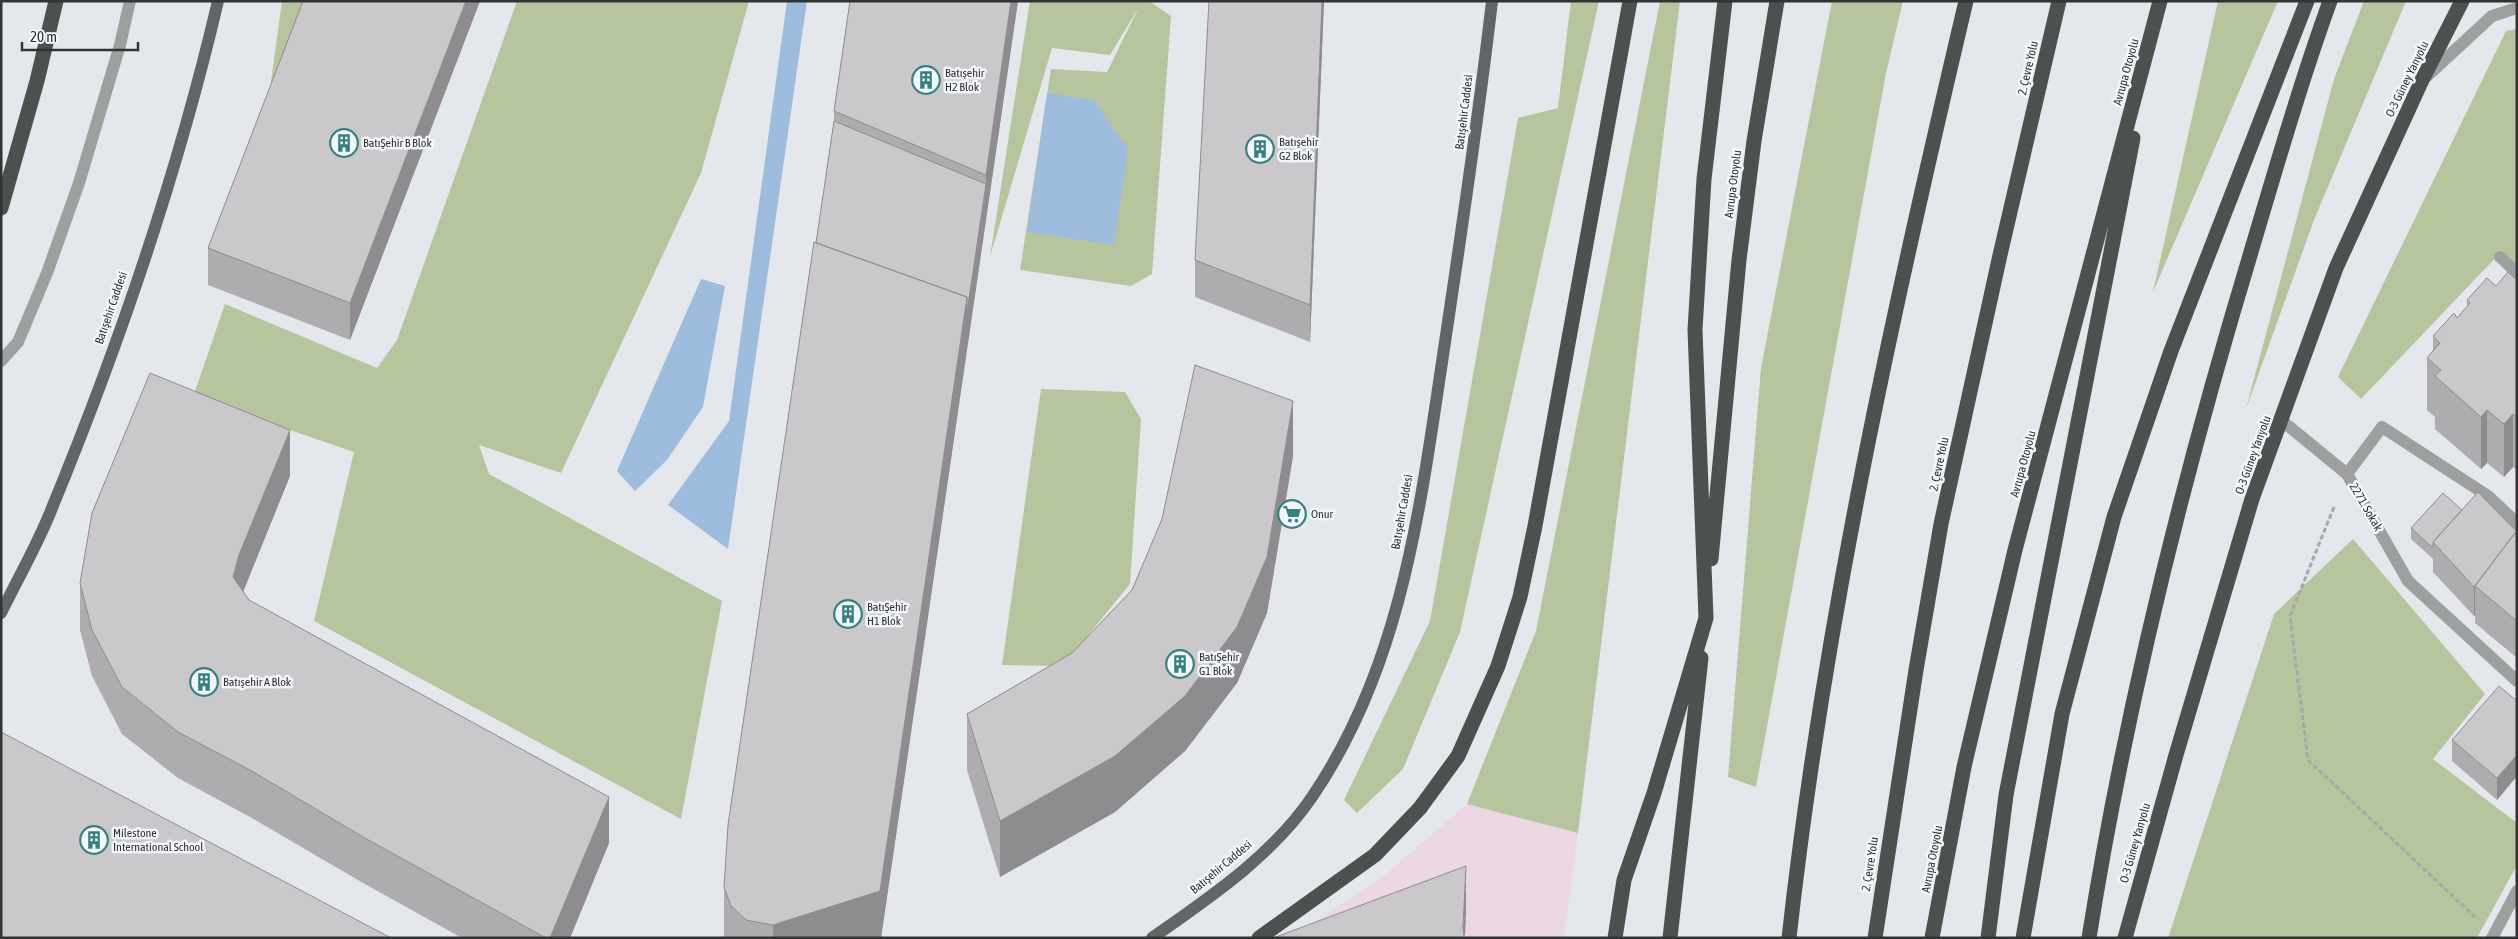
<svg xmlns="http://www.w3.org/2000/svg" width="2518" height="939" font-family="'Asap Condensed',sans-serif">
<rect width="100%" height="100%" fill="#e4e8ec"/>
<path fill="#ecd7e5" d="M1467 804 1578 833 1564 938H1291L1385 875Z"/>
<path fill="#b6c59e" d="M282 1H310L277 85 271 82Z
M517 1H749L701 173 561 473 479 445 489 474 722 601 681 819 314 621 354 452 193 397 225 304 377 368 397 340Z
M1030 1H1149L1171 16 1152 274 1131 286 1020 270 1051 69 1107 72 1139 7 1110 55 1052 48 990 257Z
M1571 1H1599L1460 632 1403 769 1357 813 1344 800 1430 621 1518 118 1558 108Z
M1660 1H1680L1578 833 1467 804 1536 631Z
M1832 1H1903L1886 73 1756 787 1728 777 1761 368Z
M2218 1H2278L2153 292Z
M2364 1H2406L2314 220 2246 409 2334 79Z
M2517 29V266L2501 252 2361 399 2338 377 2506 31Z
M1041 389 1125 392 1141 419 1130 584 1063 666 1002 665Z
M2353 539 2485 694 2433 759 2517 823V865L2477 938H2168L2274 614Z"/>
<path fill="#9ebcdd" d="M787 1H807L728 549 668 505 729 421Z
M1047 93 1094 100 1128 149 1114 245 1027 232Z
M701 279 725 286 703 407 667 460 635 491 617 471Z"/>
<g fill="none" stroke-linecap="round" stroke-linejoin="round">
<path stroke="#a6a9ac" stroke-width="3" stroke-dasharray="5 2.5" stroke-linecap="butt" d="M2334 507 2290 616 2308 760 2475 917"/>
<path stroke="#9ea0a0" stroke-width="12" d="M2426 77 2492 16 2517 8
M2500 257 2517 273
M1 361 18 342 47 273 79 183 120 45 130 1
M2281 420 2347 474
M2517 523 2488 496 2382 427 2347 474 2408 581 2517 681
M2492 938 2517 891"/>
<path stroke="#616565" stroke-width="12" d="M1 613C18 578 38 544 52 508 119 345 178 172 218 1
M1152 938C1209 898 1272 856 1312 797 1404 662 1421 500 1445 342 1462 228 1479 115 1492 1"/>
<path stroke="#4c5150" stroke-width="15" d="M1 208 37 81 56 1
M1711 559 1739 260 1754 141 1777 1
M1259 938 1375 855 1420 808 1458 756 1498 666 1520 597 1535 526 1630 1
M1615 938 1624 880 1654 793 1706 618 1695 330 1704 179 1725 1
M1670 938 1701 658
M1789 938C1824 622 1893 310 1966 1
M1875 938 1916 670 1941 524 2000 255 2059 1
M1932 938 1964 767 2015 550 2160 1
M1988 938 2006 795 2133 138
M2023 938 2062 714 2114 517 2171 351 2307 1
M2089 938C2126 705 2183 477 2251 252 2276 168 2300 84 2330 1
M2125 938 2176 755 2252 499 2336 268 2422 80 2462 1"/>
</g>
<path fill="#afacaf" d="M480 1 350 340 208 285V248Z
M1018 1 881 938H724V887L834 121V111Z
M1324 1 1310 342 1195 297V260Z
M2517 280V470L2513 467 2504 477 2487 463 2481 469 2435 429V417L2427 410V358L2433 350V336L2457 318 2467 307V300L2496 286Z
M1293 456 1267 613 1237 683 1185 751 1115 812 1000 877 967 770V714L1072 653 1132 590Z
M290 476 243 591 249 600 609 843 570 938H462L363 883 250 817 178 778 122 734 92 676 80 630V583Z
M2462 510 2517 532V658L2475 623V615L2474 616 2433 572V559L2411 539V528Z
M2517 701V776L2497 800 2452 761V740Z"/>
<path fill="#8e8c8f" d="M466 1H480L350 340V303Z
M1011 1H1018L881 938H773V925L967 297 986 184V175Z
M1322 1H1324L1310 342V305Z
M1293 401V456L1267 613 1237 683 1185 751 1115 812 1000 877V821Z
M2487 410V463L2481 469V417Z
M2513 414V467L2504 477V424Z
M290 430V476L239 602 233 577 239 555Z
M2517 532V562L2475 586V615L2474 616V587Z
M2517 755V776L2497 800V778Z
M609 797V843L570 938H550Z
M1466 866V912L1465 938 1463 927Z"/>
<path fill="#cbc8cc" stroke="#8e8c8f" d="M303 1H466L350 303 208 248Z
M850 1H1011L986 175 834 111Z
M1209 1H1322L1310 305 1195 260Z
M834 121 986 184 967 312V297L816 243Z
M814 242 967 297 880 891 773 925 746 920 731 906 724 887 728 825Z
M2508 272 2517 280V417L2513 414 2504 424 2487 410 2481 417 2435 376 2441 370 2427 358 2440 343 2433 336 2454 313 2457 318 2470 303 2467 300 2487 278 2496 286Z
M1195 365 1293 401 1267 557 1237 627 1185 696 1115 756 1000 821 967 714 1072 653 1132 590 1162 519Z
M150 373 290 430 239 555 233 577 249 600 609 797 550 938H546L363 837 250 770 178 732 122 687 92 630 80 583 92 513Z
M2478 492 2517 532 2516 534 2515 533 2474 587 2433 542Z
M2443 493 2462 510 2433 542V548L2411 528Z
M2515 533 2517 535V621L2475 586Z
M2499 686 2517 701V755L2497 778 2452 740Z
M1 732 391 938H1Z
M1466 866 1463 927 1464 938H1273Z"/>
<defs>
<symbol id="building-ring" viewBox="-11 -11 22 22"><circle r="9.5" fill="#f2f5f9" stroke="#378080" stroke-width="1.5"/><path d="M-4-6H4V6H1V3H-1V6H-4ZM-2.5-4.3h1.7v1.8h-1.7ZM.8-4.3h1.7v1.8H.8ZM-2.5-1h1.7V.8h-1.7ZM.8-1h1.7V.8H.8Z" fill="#378080"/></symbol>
<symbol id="supermarket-ring" viewBox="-11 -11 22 22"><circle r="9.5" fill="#f2f5f9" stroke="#378080" stroke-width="1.5"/><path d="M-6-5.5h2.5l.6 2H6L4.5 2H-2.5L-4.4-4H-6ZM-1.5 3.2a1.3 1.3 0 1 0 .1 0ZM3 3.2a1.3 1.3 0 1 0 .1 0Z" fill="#378080"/></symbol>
</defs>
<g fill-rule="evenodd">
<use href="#building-ring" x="910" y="64" width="32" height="32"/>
<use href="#building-ring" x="328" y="127" width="32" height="32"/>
<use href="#building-ring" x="1244" y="133" width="32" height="32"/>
<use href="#supermarket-ring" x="1276" y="498" width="32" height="32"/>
<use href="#building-ring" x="832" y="598" width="32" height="32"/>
<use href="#building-ring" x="1164" y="648" width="32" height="32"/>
<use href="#building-ring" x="188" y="666" width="32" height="32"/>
<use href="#building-ring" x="78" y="824" width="32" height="32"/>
</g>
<g text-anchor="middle" stroke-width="5" stroke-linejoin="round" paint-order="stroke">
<g font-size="12" fill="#323335" stroke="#f2f5f9">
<text transform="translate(2028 68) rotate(-77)" y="4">2. Çevre Yolu</text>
<text transform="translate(2126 72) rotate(-75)" y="4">Avrupa Otoyolu</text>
<text transform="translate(2407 79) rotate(-64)" y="4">O-3 Güney Yanyolu</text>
<text transform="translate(1464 112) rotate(-83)" y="4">Batışehir Caddesi</text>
<text transform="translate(1733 184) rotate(-83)" y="4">Avrupa Otoyolu</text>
<text transform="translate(111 308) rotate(-71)" y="4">Batışehir Caddesi</text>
<text transform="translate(2253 455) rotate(-70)" y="4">O-3 Güney Yanyolu</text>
<text transform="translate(1939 464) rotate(-78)" y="4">2. Çevre Yolu</text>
<text transform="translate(2023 464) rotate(-75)" y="4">Avrupa Otoyolu</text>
<text transform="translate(2366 507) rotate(60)" y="4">2271. Sokak</text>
<text transform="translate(1402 512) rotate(-80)" y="4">Batışehir Caddesi</text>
<text transform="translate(2135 843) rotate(-74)" y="4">O-3 Güney Yanyolu</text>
<text transform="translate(1932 859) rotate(-79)" y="4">Avrupa Otoyolu</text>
<text transform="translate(1870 864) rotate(-81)" y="4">2. Çevre Yolu</text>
<text transform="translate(1221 867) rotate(-40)" y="4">Batışehir Caddesi</text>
</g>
<g font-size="12" fill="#323335" stroke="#f2f5f9" text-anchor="start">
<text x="945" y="77">Batışehir<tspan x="945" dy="14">H2 Blok</tspan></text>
<text x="1279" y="146">Batışehir<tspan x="1279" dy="14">G2 Blok</tspan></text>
<text x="363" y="147">BatıŞehir B Blok</text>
<text x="1311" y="518">Onur</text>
<text x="867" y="611">BatıŞehir<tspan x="867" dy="14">H1 Blok</tspan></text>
<text x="1199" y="661">BatıŞehir<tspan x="1199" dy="14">G1 Blok</tspan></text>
<text x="223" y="686">Batışehir A Blok</text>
<text x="113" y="837">Milestone<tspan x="113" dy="14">International School</tspan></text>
</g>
</g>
<rect width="2518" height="939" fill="none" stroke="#323335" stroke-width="5"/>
<path d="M22 42v8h116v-8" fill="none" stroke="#323335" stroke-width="2.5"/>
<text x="30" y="42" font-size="15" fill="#323335" stroke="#f2f5f9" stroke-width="4" paint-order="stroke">20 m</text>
</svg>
